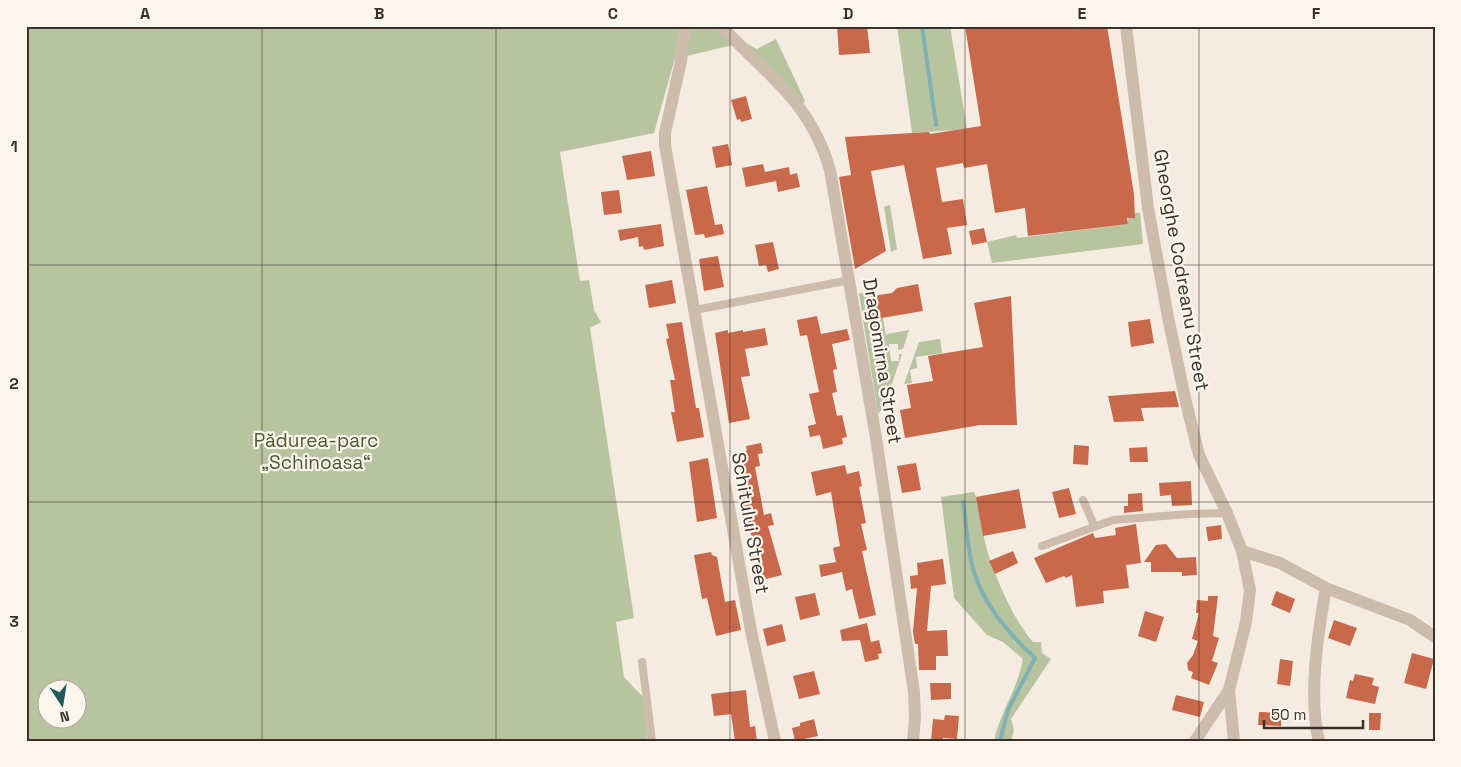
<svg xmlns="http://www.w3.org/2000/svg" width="1461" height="767" font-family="'Space Grotesk',sans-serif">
<rect width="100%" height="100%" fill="#f4ebe1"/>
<path fill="#b8c4a0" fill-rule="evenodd" d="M26 26H680L675 58 654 133 560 152 580 281 589 280 594 310 601 322 590 328 634 618 616 622 624 677 643 697 648 741H26ZM48 690H78V720H48Z
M690 26H715L733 45 687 56Z
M897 26H950L967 129 912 133Z
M776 39 805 101 803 103 740 40 757 49Z
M890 205 897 249 891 252 884 207Z
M1127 213H1140L1143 244 992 263 987 242 1016 235 1017 238 1128 224Z
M866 291 867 297 883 318 886 336 887 334 909 330 903 349 898 350V344H889L891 361H899V354H902L884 407 878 414 859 294Z
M940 339 942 353 916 357 917 368 910 370 912 383 904 384 919 342Z
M974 492C980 506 980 523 984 538 991 569 1012 618 1033 642H1041L1042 653 1051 659 1011 719 1014 730 1011 741H994C1000 712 1018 688 1023 659L1003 642 987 635 954 598 941 497Z"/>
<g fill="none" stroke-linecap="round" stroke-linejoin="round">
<path stroke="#7fb0b2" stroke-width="4" d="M922 26 936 125
M963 502C967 525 967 553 975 575 986 608 1010 635 1035 658L1008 710 1000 741"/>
</g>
<path fill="#c8694b" d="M837 26H867L870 53 839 55Z
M965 26H1107L1134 194 1135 218H1127L1128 224 1028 236 1025 208 995 213 987 164 964 168 963 163 936 168 942 202 963 199 967 225 947 228 952 254 923 259 904 165 871 171 886 251 855 269 839 177 851 175 845 137 929 132 930 134 981 126Z
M746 96 752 119 741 122 740 119 737 120 731 100Z
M728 144 732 165 716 168 712 147Z
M651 151 655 176 627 180 622 156Z
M763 164 765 172 789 167 790 175 797 173 800 187 778 192 776 181 746 187 742 168Z
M707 186 715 225 722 224 724 234 705 238 704 234 695 235 686 190Z
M619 190 622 213 604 215 601 192Z
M661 224 664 246 644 250 643 246 639 247 638 237 620 241 618 230Z
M984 228 987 242 972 245 969 231Z
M773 242 779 269 768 272 766 265 759 266 755 245Z
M718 256 724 287 704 291 699 259Z
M672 280 676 303 649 308 645 285Z
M918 284 923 311 870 320 866 297 892 293 897 288Z
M1011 296 1017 425H980L905 438 900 410 911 408 907 385 933 381 928 356 983 347 974 303Z
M817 316 821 334 847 329 850 340 832 344 837 369 833 370 837 392 832 393 837 416 842 415 847 437 842 438 843 444 823 449 820 435 810 437 808 426 816 424 809 394 819 392 807 335 800 336 797 320Z
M1150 319 1154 343 1131 347 1128 322Z
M682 322 696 408H699L704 437 677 442 671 412H675L670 380H675L666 339 669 338 666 324Z
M765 328 768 345 745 349 750 376 741 377 750 419 729 423 715 333 728 330V333L743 330V332Z
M1175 391 1179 407 1141 408 1144 421 1114 422 1108 396Z
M761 443 763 453 758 454 760 466 755 467 764 515 771 513 774 525 768 526 782 575 762 580 744 505 741 485 744 484 738 453 747 451 746 446Z
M1074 445 1089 446 1088 465 1073 464Z
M1147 447 1148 462H1130L1129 448Z
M708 458 717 518 697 522 689 462Z
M916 463 921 490 902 493 897 466Z
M845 465 847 474 859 471 862 486 859 487 866 523 861 524 867 550 862 551 876 615 859 619 852 589 846 591 842 572 821 577 819 565 836 562 833 548 840 546 831 492 816 496 811 472Z
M1191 481 1192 505 1172 506 1171 495 1160 496 1159 483Z
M1069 488 1076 514 1059 518 1052 492Z
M1019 489 1026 528 983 536 976 497Z
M1142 493 1143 511 1124 513V506H1128V494Z
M1136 524 1141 563 1126 565 1129 588 1103 591 1104 603 1076 607 1072 575 1066 578 1064 576 1046 583 1034 558 1093 533 1095 538 1116 535 1115 528Z
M1221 525 1222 539 1208 541 1206 527Z
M1166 544 1177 558 1196 557 1197 575 1182 576V572H1151V562H1144L1156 545Z
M1013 551 1018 563 995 574 989 561Z
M711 552 712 555 717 557 725 602 735 600 741 630 716 636 707 598 702 599 694 555Z
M943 559 946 584 931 586 927 631 947 630 948 656H936V670H919L918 644H915L913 632 917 588 911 589 910 576 918 575 917 563Z
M1276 591 1295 599 1290 613 1271 605Z
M815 593 820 615 800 620 795 597Z
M1208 596H1218L1213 636 1219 638 1212 661 1218 663 1209 685 1191 678 1193 672 1188 670 1187 663 1193 655 1198 641 1192 639 1199 613H1196L1197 600 1208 601Z
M1145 611 1164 617 1156 642 1138 636Z
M1334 620 1357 628 1350 646 1328 638Z
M867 623 871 642 879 640 882 653 878 654 879 659 865 662 860 640 842 641 840 630Z
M782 624 786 641 767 646 763 629Z
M1412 653 1434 659 1426 689 1404 683Z
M1280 659 1293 661 1290 686 1277 684Z
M814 671 820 694 799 699 793 676Z
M1355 674 1374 678 1372 685 1379 687 1375 704 1346 698 1350 680 1353 681Z
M930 683H951V699L931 700Z
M746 690 750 727 755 726 757 741H735L731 714 714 716 711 694Z
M1176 695 1204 702 1200 717 1172 710Z
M1259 712 1281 713V726L1258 725Z
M1369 713H1381L1380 730H1369Z
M945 715 959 716 957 739 943 738V741H931L933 719 944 720Z
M814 719 818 736 795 741 792 728 800 726V723Z"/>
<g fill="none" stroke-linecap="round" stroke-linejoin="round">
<path stroke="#cdbbac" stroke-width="8" d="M695 310 850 280
M1083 500 1094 525
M1042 546 1113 520 1189 514 1227 513
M642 662 652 741"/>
<path stroke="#cdbbac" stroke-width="12" d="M685 26 681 61 665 133V145L751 631 775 741
M721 26C766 74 811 102 830 170L876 438 914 692 915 718 913 741
M1126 26 1148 208 1168 317 1185 398 1199 455 1227 513 1242 551 1250 590 1246 622 1229 690 1195 741
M1242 551 1280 563 1326 588 1410 620 1435 637
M1229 690 1234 741
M1319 741C1308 697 1318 632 1326 588"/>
</g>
<path fill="none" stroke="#3b302b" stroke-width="1" stroke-opacity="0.55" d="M262 26V741M496 26V741M730 26V741M965 26V741M1199 26V741M26 265H1435M26 502H1435"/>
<g text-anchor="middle" stroke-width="4.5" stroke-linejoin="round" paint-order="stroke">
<g font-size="19" fill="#3b302b" stroke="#fbf5ee">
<text transform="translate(1182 270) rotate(80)" y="7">Gheorghe Codreanu Street</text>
<text transform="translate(883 361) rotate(81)" y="7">Dragomirna Street</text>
<text transform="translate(751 523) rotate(80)" y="7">Schitului Street</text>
</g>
<g font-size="19" fill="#4a5a2e" stroke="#fbf5ee">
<text x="316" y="447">Pădurea-parc<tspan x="316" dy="22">„Schinoasa“</tspan></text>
</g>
</g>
<rect width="1461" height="767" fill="none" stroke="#fbf5ee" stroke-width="55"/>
<g transform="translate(62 704) rotate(168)"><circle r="24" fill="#fbf5ee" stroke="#aea6a0"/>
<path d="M0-4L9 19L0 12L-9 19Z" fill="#1f5a5e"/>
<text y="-8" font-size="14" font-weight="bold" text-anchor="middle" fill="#3b302b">N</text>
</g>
<path d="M1264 720v8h99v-8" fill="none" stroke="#3b302b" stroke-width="2.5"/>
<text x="1271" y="720" font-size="15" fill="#3b302b" stroke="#fbf5ee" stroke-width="4" paint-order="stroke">50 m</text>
<rect x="28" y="28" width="1406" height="712" fill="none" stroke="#3b302b" stroke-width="2"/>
<g font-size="16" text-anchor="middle" font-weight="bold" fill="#3b302b">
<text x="145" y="19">A</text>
<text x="379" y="19">B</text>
<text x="613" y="19">C</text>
<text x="848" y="19">D</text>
<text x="1082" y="19">E</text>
<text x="1316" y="19">F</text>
<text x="14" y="152">1</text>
<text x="14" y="389">2</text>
<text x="14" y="627">3</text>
</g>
</svg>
